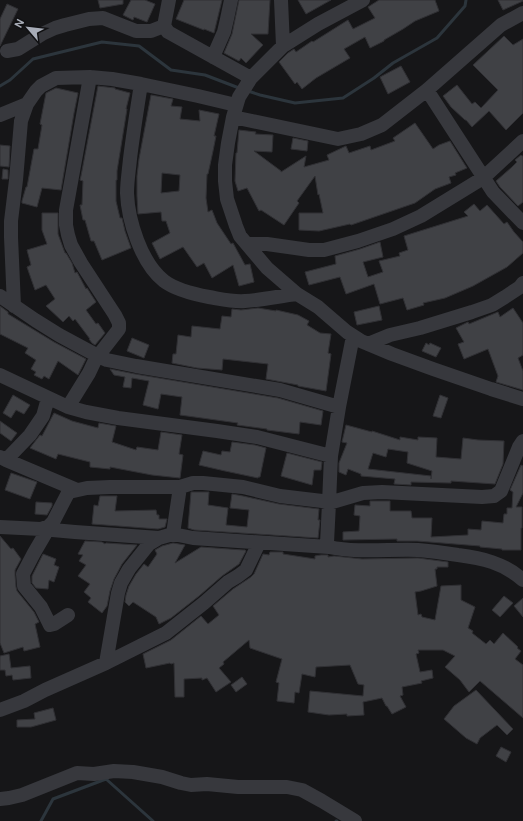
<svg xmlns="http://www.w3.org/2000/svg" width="523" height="821" font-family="'DM Sans',sans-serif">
<rect width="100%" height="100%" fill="#161618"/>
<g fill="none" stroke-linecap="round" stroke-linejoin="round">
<path stroke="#2c353c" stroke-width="3" d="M0 86 10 80 33 59 102 42 139 46 171 70 205 75 239 88
M248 91 260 95 295 103 343 98 374 78 393 63 437 38 465 6 466 0
M41 821 53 799 106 779 153 821
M336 821H337"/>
</g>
<path fill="#404145" stroke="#303034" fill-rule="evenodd" d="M98 0H123V4L100 8Z
M131 0H145L155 4 147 22 134 17 133 20 123 15Z
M184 0H222L214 33 204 29V30L176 19Z
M239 0H270L268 34H251L263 45 246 63 241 58 239 61 224 53 232 34Z
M298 0H331L306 14Z
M379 0H435L439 11 415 21 403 29 384 40V41L370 48 365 37 344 49 350 58 316 78 302 89 297 82 295 84 279 62 288 53 294 49 296 52 312 41 313 42 348 20 353 29 375 18 368 7Z
M498 0H523V1L503 10Z
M7 4 18 9 0 46V19Z
M504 36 513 45 523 39V113L506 130 489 111 472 127 466 120H465L451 107 443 96 457 85 472 104 475 102 481 108 498 90 473 65Z
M401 66 410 82 388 94 380 77Z
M98 86 115 88V89L130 93 126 109H127L117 171V180H116V201L120 218H122L125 231 131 248 102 260 94 241H91L85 220H83L80 205H82L83 181 80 180 81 176Z
M56 88 78 93 74 113 61 190 42 188 37 207 22 203V201L26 187H27L34 149H38L42 125 40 124 46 93Z
M151 95 173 99 171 106 182 107 180 119 200 121 199 110 219 114 214 136H216L213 151 208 174H207L206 198 208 212 212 210 217 223 231 244 233 243 245 265 250 264 254 282 239 286 233 265 212 278 204 263 197 267 183 247 160 259 152 243 170 233 166 221H162L161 212 138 214 137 196V176L139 159ZM162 173 180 175 179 191 161 193Z
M415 123 433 149 439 145 450 141 465 165 467 168 455 173 456 175 449 177 451 183 435 189 415 203 351 225 350 224 319 231 299 230V213H323L319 194 318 195 315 176 297 201 299 203 284 225 261 210 259 211 247 188 238 191 235 181 236 153H237L239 130 256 132 255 134 273 135 272 152 254 151 281 171V172L306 156 304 167 329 160 327 155 346 146 349 153 370 146 371 150 395 141 393 138Z
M293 138 308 141 307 151 291 149Z
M0 145 10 146 9 167 0 166Z
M521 155 522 156H523V202L518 206 500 187 496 181 512 167 517 162 515 160Z
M3 169 8 170V179H2Z
M474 204 480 211 487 205 504 224 507 222 514 232 523 242V253L507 267 473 286 445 298 423 303 424 305 407 310 403 298 380 304 374 284 346 294 340 277 309 285 305 272 336 264 335 256 360 249 380 242 383 257 363 262 368 277 383 272 379 261 400 256 399 253 408 250 404 236 468 216 464 212Z
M42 213H58V234L65 253H66L72 263 75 273 77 272 86 289 87 288 96 302 86 310 96 324 98 323 105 333 95 345 92 343 89 339H90L75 319 73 321 69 316 63 322 46 306 55 299 46 285 35 290 27 267 31 265 27 250 47 244 42 230Z
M0 306 8 312V314L54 342 86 359 78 375 58 361 49 379 44 376 42 379 34 375 36 372 31 369 36 360 25 353 28 348 0 334Z
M379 306 382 320 357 325 354 312Z
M258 308 276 311V310L298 315 309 321 307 325 320 333 331 334 328 353 331 354 326 391 298 386V385L266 379 268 364 223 359 222 370 197 368 172 363 173 354H176L178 335 191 337 192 326 220 329 222 316 231 317 232 309 241 310Z
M513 308 523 323V355L518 358 523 371V390L496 382 498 376 488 349 464 359 458 344 464 342 456 328 468 322 469 324 498 312 500 317Z
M132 338 149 345 144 358 127 351Z
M426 343 429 345 430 343 441 348 436 357 422 351Z
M110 369 135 374 278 398 323 411 321 425 300 422 299 434 267 430V429L237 425 238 423 180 415 182 397 161 394 158 409 143 405 149 381 132 378 131 388 123 387 125 377 114 375Z
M13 395 30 405 24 414 16 410 11 418 3 413Z
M440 395 448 398 441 418 433 416Z
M54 413 72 421 98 428 99 423 116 426 112 442 136 450 137 447 158 450 161 432 182 435 179 454 183 455 180 478 152 475 110 467V469L90 467V462L58 454 56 459 30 448 40 435 42 436Z
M0 421 17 433 11 441 0 433Z
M346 425 372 432V431L400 440V437L418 440V437L437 438 436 457 461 459 463 438 478 440 504 441 503 464 495 484 451 481V483L411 482V485L394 484 395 479 361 476V474L348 469 346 475 339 472V463L347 443 342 442ZM388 449 408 452 407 463 432 471 431 479V476L368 469 373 453 386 457Z
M232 442 255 445 266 448 260 477H258V478L225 471 199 465 203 451 221 455 222 451 230 452Z
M287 453 322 462 321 470H314L312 485 281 476Z
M521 465 523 466V493L516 507H522V528H521V550H502V549L480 547V546L417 541H397V539L343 540V532L359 531 360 516 354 515 355 505 370 506V501H390V511H411L412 518H432L431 537 468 535V529L481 530 482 521 503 523 504 514H507V508H512L513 492 510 490Z
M11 473 37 482 30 499 5 490Z
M191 492H209L208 505 228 508 226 525 247 527 249 510 230 508 232 494 243 496 279 504 319 509 318 520H320L318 538 194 530 188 528Z
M100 496H117L115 511 156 510 157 515H159V519H167L165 527 158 529 92 524 94 505 98 506Z
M36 502 52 503V506L47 515 35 514Z
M0 536 11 549 13 548 21 559 15 570V575L16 587 17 591 34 612 39 622 35 624 40 647 24 651 23 647 4 653 0 643Z
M85 541 102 542 105 544 106 543 137 545 122 564 114 579 110 591 107 606 102 613 88 602 91 598 84 592 90 584 78 576 86 565 79 561 83 555 78 554Z
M173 543 185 545 175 563 201 547 243 550H245L246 551 239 564 222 576 199 596 171 618 159 624 156 617 133 602 129 606 125 602 126 595 129 586 136 574 144 564 148 567 157 554 155 550 162 546Z
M270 552H283V554L315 559V556L321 555H328V557L334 556 362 559 418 558 448 562V567H437V569H435L437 586 421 591 415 592 418 615 421 614 422 617 435 620 441 586 461 585V600L475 607 468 628 473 631 472 633 486 644 490 640 494 644 503 633 518 647 517 648 521 651 515 659 523 665V718L480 681 469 692 460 680 445 667 455 656 443 650H418L419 653 416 654 420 672 432 670 433 678 421 681 422 683 402 687 403 695 400 696 406 707 392 714 387 706H386L382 698 363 702 364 715 347 716V714L329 715 308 712 310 691 363 696 364 685 358 684 350 665 316 667 315 677 302 674 299 693 295 692 294 703 277 701 279 683 276 682 282 659 250 648 249 640 223 662 224 664 219 668 231 682 216 692 207 678 202 680V678L184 679V697H175L174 663 171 664 170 663 146 668 143 654 171 640 201 616 208 624 219 615 213 606 233 589 251 577 254 574 263 554 269 555Z
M43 554 56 559 54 565 59 567 54 582 49 580 48 589 36 588 32 583V576Z
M504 596 513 603 500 617 492 610Z
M523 598V617L514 606Z
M9 654 11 668 30 666 31 678 13 680 12 675 6 676 5 670H0V656Z
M242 677 247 684 236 692 231 685Z
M476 690 513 729 507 735 497 725 480 738 477 744 466 738 444 719 454 706Z
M53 708 56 720 31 727H17V720L35 719 34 713Z
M501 747 511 752 506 762 496 756Z"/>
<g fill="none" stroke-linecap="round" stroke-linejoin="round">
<path stroke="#37383d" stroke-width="14" d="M169 0 164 26 168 32 251 78
M281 0 283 46
M363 0 318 24 283 46 251 78 239 97 233 117 228 143 225 165V181L227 199 236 226 240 236 256 255 267 268 297 294 318 307 347 332 361 341 392 354 433 369 491 389 523 399
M7 51 18 49 42 34 55 28 65 25 89 19 103 18 136 31H151L164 26
M213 57 224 32 227 19 231 0
M90 77 66 210V225L68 235 71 245 81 263 115 315 119 323V329L98 356
M141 84C137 109 133 134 130 159 129 170 127 182 127 193 128 220 141 263 164 281 176 290 193 294 209 297 221 299 233 302 245 301 262 300 280 296 297 294
M427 90 493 192 523 223
M0 115 27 104
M233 117 338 139 361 134 382 125 427 90 501 25 523 13
M247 244H267L309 250H324L358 241 393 229 421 216 483 178 523 141
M0 296 35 320 59 335 98 356 107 360 136 366 280 390 339 407
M14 306 11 237V221L16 180 21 121 27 104 36 91 41 86 56 78 90 77 112 79 141 84 198 96 236 105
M353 336 339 407 331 456 329 503 363 493 382 492 482 497 494 496 501 491 519 447 523 441
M368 344 390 335 420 328 472 312 492 305 505 297 520 287 523 283
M0 375 68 407 86 412 118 418 217 431 257 437 331 456
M68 407 89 373 97 356
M0 457 6 460 77 490
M6 460 30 435 43 416 48 398
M0 527 41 529 49 526 53 522 67 495 69 492 87 488 110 487H180L193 483H203L243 487 280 496 322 501 329 503 327 543 329 547C358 553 388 549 418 550 432 551 445 553 458 555 482 558 504 563 523 580
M41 529 75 532 159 538
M48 529 34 553 23 574 24 586 41 607 50 625 54 624 68 615
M173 534 180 487
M106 663 118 593 121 583 129 569 149 544 159 538 173 534 193 538 329 547
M0 710 24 701 45 690 106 663 166 633 204 603 228 582 238 576 246 570 259 543
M0 799 9 798 22 795 77 773 94 774 114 771 133 772 162 777 181 783 191 785 207 784 238 787H287L302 790 322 801 355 821"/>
</g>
<g transform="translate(28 28) rotate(298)" stroke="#111113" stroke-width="3" paint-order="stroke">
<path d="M0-3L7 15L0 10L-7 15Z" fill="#a8adb8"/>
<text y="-6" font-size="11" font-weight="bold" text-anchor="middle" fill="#a8adb8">N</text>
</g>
</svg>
